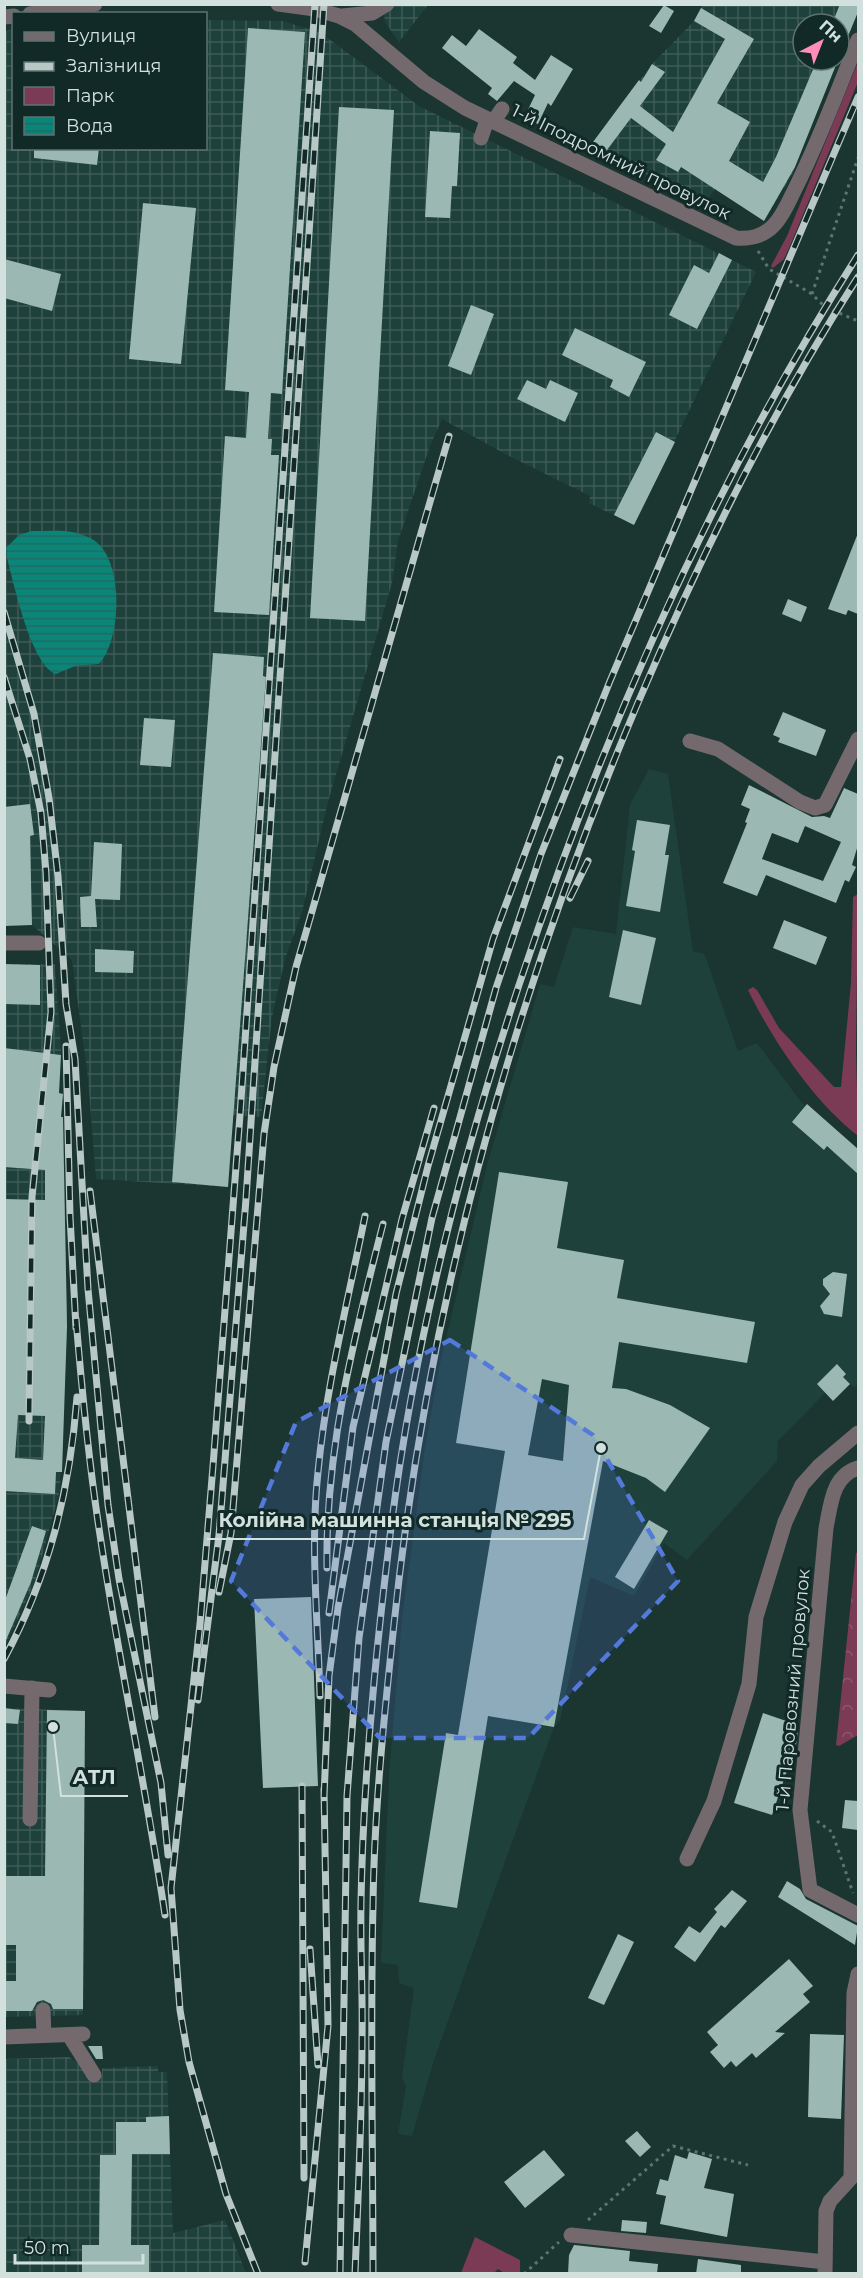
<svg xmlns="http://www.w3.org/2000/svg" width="863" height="2278" font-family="Montserrat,sans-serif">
<defs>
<pattern id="industrial-grid" width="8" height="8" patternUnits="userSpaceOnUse" patternTransform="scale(1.5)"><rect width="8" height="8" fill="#1e413c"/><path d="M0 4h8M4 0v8" fill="none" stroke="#3e5c58"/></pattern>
<pattern id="forest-crowns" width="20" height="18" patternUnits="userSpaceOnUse" patternTransform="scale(1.5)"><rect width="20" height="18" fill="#7c3b55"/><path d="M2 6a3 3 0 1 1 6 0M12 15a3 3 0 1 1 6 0" fill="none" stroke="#8e576d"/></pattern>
<pattern id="water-rules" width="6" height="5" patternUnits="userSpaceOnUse" patternTransform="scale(1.5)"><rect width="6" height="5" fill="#0b8577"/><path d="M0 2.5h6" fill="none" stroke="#206b62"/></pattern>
</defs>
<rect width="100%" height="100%" fill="#1b3530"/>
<path fill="#1e413c" d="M649 769 668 774 693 952 703 953 706 958 738 1051 757 1043 802 1103 858 1153V1384L854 1388 850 1384 833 1401 825 1393 778 1441 777 1461 687 1560 664 1543 634 1596 590 1577 560 1721 554 1727 499 1878 434 2060 412 2136 398 2134 406 2086 402 2078 414 1988 399 1983 398 1965 381 1963 389 1775 402 1619 424 1455 439 1368 487 1165 540 984 554 987 573 927 616 934 630 805Z"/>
<path fill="url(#industrial-grid)" d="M383 5H428L399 42 385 22Z
M703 5H858V12L839 58V24H803V60H838L794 166 796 168 764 221 715 188 703 208 593 143 652 64 694 21Z
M206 20 283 21 321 33 419 106 756 272 634 525 589 503 590 496 507 455 442 419 430 446 398 541 392 583 328 802 302 912 285 959 272 1017 261 1117 233 1115 228 1187 96 1179 88 1078 72 960 32 925 5 926 4 31 13 30 14 148H206Z
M5 964H55L61 1048 59 1093 63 1094 61 1117H63L67 1326 60 1490 35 1582 5 1646Z
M5 1708 85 1711 83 2015 5 2017Z
M69 2057 81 2065 85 2076 102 2075V2068L158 2066V2072H167L173 2233 225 2220 246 2273H5L4 2059Z"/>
<path fill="#7c3b55" d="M858 62V82L790 246 784 259 773 268 771 266 787 236Z
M858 894 856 1049 858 1136C813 1101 773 1041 748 990L753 987 757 990 779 1028 834 1087H841L851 983 853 897Z
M475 2237 520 2260V2272L504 2273 498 2269 494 2273H461Z"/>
<path fill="url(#forest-crowns)" d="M858 1552V1735L839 1746 836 1745 856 1553Z"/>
<path fill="url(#water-rules)" d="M32 531C53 531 77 528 95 541 124 562 122 640 99 664L75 666 56 674C31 665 14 584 7 558L6 548 19 535Z"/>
<path fill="#9bb8b2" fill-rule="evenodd" d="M840 4H858V12L839 58V24H832Z
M664 5 674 11 661 33 649 26Z
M701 8 754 39 717 103 750 122 729 161 763 182 776 157 817 60H838L795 167 764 221 681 167 678 172 656 160 666 144 631 118 607 150 593 142 639 80 641 82 652 64 665 72 640 106 673 132 725 39 694 21Z
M248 28 305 32 282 394 271 393 268 439H272L271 455H279L269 615 214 612 225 436 246 438 249 392 225 390Z
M479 29 517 57 513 63 535 80 551 55 573 69 551 106 548 103 538 124 524 118 535 95 514 81 497 101 488 94 492 88 442 48 452 35 466 46Z
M339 107 394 110 365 621 310 618Z
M430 131 460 133 457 186H452L450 218 425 217Z
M34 148H99L97 165 34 158Z
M143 203 196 208 181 364 129 359Z
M719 253 732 260 697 329 669 315 694 265 709 273Z
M4 259 61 274 52 311 4 298Z
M471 305 494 314 471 375 448 366Z
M575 328 646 362 629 397 610 387 613 380 562 355Z
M527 380 546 389 550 380 578 393 565 422 517 399Z
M656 432 675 442 634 525 614 515Z
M858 533V614L848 610 846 615 828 609Z
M788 599 807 607 801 622 782 614Z
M213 653 264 657 263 676 266 677 228 1187 172 1182Z
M783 712 826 730 816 756 778 742 780 738 773 735Z
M144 718 175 720 171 767 140 765Z
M749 785 812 817 824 816 830 818 844 788 858 794V845L852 865 856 867 849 882 845 880 836 903 766 875 757 896 723 883 747 823 745 822 750 809 741 805ZM805 826 841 842 823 881 762 859 772 833 798 843Z
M30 804 34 835 30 836 32 925 4 926V807Z
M637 820 670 825 665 855H669L660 912 626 906 635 851 632 850Z
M94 842 122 844 120 900 95 899 97 927H81L80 897 91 896Z
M784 920 827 937 816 965 773 948Z
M623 930 656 938 641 1005 609 997Z
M95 949 134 951 133 973 95 972Z
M4 964 40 965V1005L4 1004Z
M4 1048 61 1055 59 1093 63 1094 61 1117H63L67 1326 62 1472H56L55 1494 4 1491V1199L45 1200V1170L4 1167ZM18 1415 45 1416 43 1460 15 1458Z
M807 1104 858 1149V1174L827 1146 824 1150 792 1122Z
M499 1172 568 1182 557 1248 624 1260 617 1298 755 1322 747 1363 619 1342 612 1388 626 1389 670 1405 710 1428 665 1492 646 1478 603 1461 554 1727 488 1716 457 1908 419 1902 446 1733 458 1735 505 1451 456 1443ZM542 1379 569 1385 563 1461 528 1455Z
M833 1272 847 1274 842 1317 824 1314 820 1306 830 1294 823 1285V1279Z
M837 1364 846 1374 843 1377 850 1384 833 1401 817 1384Z
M649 1520 668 1531 634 1589 615 1577Z
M32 1526 46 1531 31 1582 4 1645V1603Z
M311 1597 318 1786 263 1788 254 1599Z
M4 1708 20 1710 18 1724 4 1723Z
M47 1710 85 1711 83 2009H53L51 2004 43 2000 37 2002 32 2011H4V1981H16V1945H4V1876H45Z
M763 1713 798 1725 797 1741 772 1815 734 1803Z
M845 1800 858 1801V1830L842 1828Z
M787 1881 800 1889 806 1899 858 1926 855 1945 778 1897Z
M732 1890 747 1901 725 1928 721 1925 695 1962 674 1947 689 1926 700 1933 717 1912 714 1909Z
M618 1934 634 1942 604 2005 588 1998Z
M789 1959 813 1986 803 1994 810 2002 775 2032 785 2033 756 2058 752 2053 736 2067 731 2061 724 2068 710 2052 718 2045 707 2032Z
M810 2034 844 2035 841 2119 808 2117Z
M88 2046H102L103 2059H96Z
M169 2116 170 2154H132L131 2245H149V2274H82V2245H99L100 2155H116V2122H146V2117Z
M637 2131 651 2147 640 2157 625 2141Z
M544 2150 565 2175 525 2208 504 2182Z
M689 2152 712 2159 704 2188 734 2194 727 2237 660 2224 666 2196 656 2194 660 2179 668 2181 675 2155 687 2159Z
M622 2220 647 2222 646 2233 621 2231Z
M574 2245 630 2251 629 2261 658 2264 657 2274H568L569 2255Z
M698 2259 741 2265V2274H696Z"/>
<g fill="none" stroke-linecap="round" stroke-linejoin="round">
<path stroke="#5e7470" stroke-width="3" stroke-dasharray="3 4.5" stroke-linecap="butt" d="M758 251 769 269 812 294 825 307 858 321
M812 294 858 158
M817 1821 832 1832 853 1893
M588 2220 673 2146 748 2165
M524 2274 559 2242"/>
<path stroke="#74696d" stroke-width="15" d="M278 4 315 9 339 16 355 24 424 82 465 108 736 238C750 239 763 237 774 225 783 216 789 201 795 189 819 141 838 90 858 40
M30 14 95 4
M342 16 372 13 387 4
M4 17 14 16
M493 122 502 109
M481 138 487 120
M690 741 718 749 800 802 815 808 825 805 858 739
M4 943H39
M858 1468C832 1476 831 1504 826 1528L800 1810 810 1890 858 1915
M4 1686 49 1690
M30 1819 32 1688
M687 1859 714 1801 749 1684 756 1617 785 1522 802 1485 819 1466 858 1433
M43 2010 44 2035
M69 2035 94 2075
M4 2037 83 2034
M571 2235 825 2262
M825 2274 826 2211 830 2201 851 2178 854 1993 858 1974"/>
<defs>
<path id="rail" d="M4 612 34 714 49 798 58 876 66 1004 75 1059 88 1289 108 1505 119 1579 161 1783 168 1855
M4 677 30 759 41 813 46 873 51 1012 32 1197 29 1421
M570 898 588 861
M66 1046 70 1216 76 1328
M90 1191 155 1717
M76 1319C82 1392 89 1464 100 1535 119 1662 146 1788 165 1915
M327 1568C325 1451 354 1337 383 1224
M219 1592 231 1533 264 1134 274 1067 296 967 449 436
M329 1613 353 1427 402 1219 434 1108
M4 1659C49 1576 70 1490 77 1397
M320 1696C318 1622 310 1546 318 1472 326 1386 348 1301 365 1216
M198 1700 219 1535 246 1199 324 4
M302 1786 304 2178
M324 1797 329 1676 338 1608 396 1294 428 1166 493 939 560 759
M310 1949 318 2065
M305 2262 328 2026 324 1789
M258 2274 226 2194 189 2062 180 2010 171 1888 200 1624 213 1466 240 1115 315 4
M340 2274 347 1796 359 1638 386 1442 432 1218 496 988 541 854 610 681 858 97
M355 2274C358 2196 362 2118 362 2040 363 1994 360 1948 361 1902 363 1786 374 1668 388 1553 410 1359 458 1169 519 985 604 730 714 481 858 255
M373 2274C373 2151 370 2029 373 1906 374 1813 384 1717 394 1624 427 1307 513 998 637 705 700 557 771 412 858 277"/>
</defs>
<use href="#rail" stroke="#b8c8c5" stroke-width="7"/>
<use href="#rail" stroke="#112a27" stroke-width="4.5" stroke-dasharray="14" stroke-linecap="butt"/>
</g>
<path fill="#537ada" fill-opacity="0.2" stroke="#537ada" stroke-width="4.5" stroke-dasharray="12 8" stroke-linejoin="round" d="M450 1340 593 1435 678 1581 528 1738H380L231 1581 296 1422Z"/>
<g text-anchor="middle" stroke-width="6" stroke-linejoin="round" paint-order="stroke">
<g font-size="18" fill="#d2e1de" stroke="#112a27">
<text transform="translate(621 162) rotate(26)" y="6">1-й Іподромний провулок</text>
<text transform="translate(793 1690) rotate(-85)" y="6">1-й Паровозний провулок</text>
</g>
</g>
<path fill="none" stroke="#d2e1de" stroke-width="2" d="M601 1448L584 1539H207M53 1727L61 1796H128"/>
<g fill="#d2e1de" stroke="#112a27" stroke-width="2">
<circle cx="601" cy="1448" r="6"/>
<circle cx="53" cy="1727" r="6"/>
</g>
<g font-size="20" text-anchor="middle" font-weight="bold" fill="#d2e1de" stroke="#112a27" stroke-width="6" stroke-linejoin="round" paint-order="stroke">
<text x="395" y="1527">Колійна машинна станція № 295</text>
<text x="94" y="1784">АТЛ</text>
</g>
<rect width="863" height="2278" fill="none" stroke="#d2e1de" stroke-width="12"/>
<rect x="12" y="12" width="195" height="138" fill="#112a27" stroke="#5e7370" stroke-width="1.5"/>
<rect x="24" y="32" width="30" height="9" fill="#74696d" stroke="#5e7370" stroke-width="1.5"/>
<text x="66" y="42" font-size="18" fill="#d2e1de">Вулиця</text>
<rect x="24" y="62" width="30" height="9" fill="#b8c8c5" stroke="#5e7370" stroke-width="1.5"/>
<text x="66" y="72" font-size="18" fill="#d2e1de">Залізниця</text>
<rect x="24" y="87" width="30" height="18" fill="#7c3b55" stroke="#5e7370" stroke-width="1.5"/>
<text x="66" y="102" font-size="18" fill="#d2e1de">Парк</text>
<rect x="24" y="117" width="30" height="18" fill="url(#water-rules)" stroke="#5e7370" stroke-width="1.5"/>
<text x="66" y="132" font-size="18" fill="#d2e1de">Вода</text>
<g transform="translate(821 42) rotate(42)"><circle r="28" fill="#112a27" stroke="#5e7370" stroke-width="1.5"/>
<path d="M0-4.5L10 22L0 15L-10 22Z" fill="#ff8eba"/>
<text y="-9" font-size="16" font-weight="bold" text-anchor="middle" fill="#d2e1de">Пн</text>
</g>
<path d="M15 2254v9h128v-9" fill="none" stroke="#d2e1de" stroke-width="3"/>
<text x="24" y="2254" font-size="18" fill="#d2e1de" stroke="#112a27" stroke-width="4.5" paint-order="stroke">50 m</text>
</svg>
